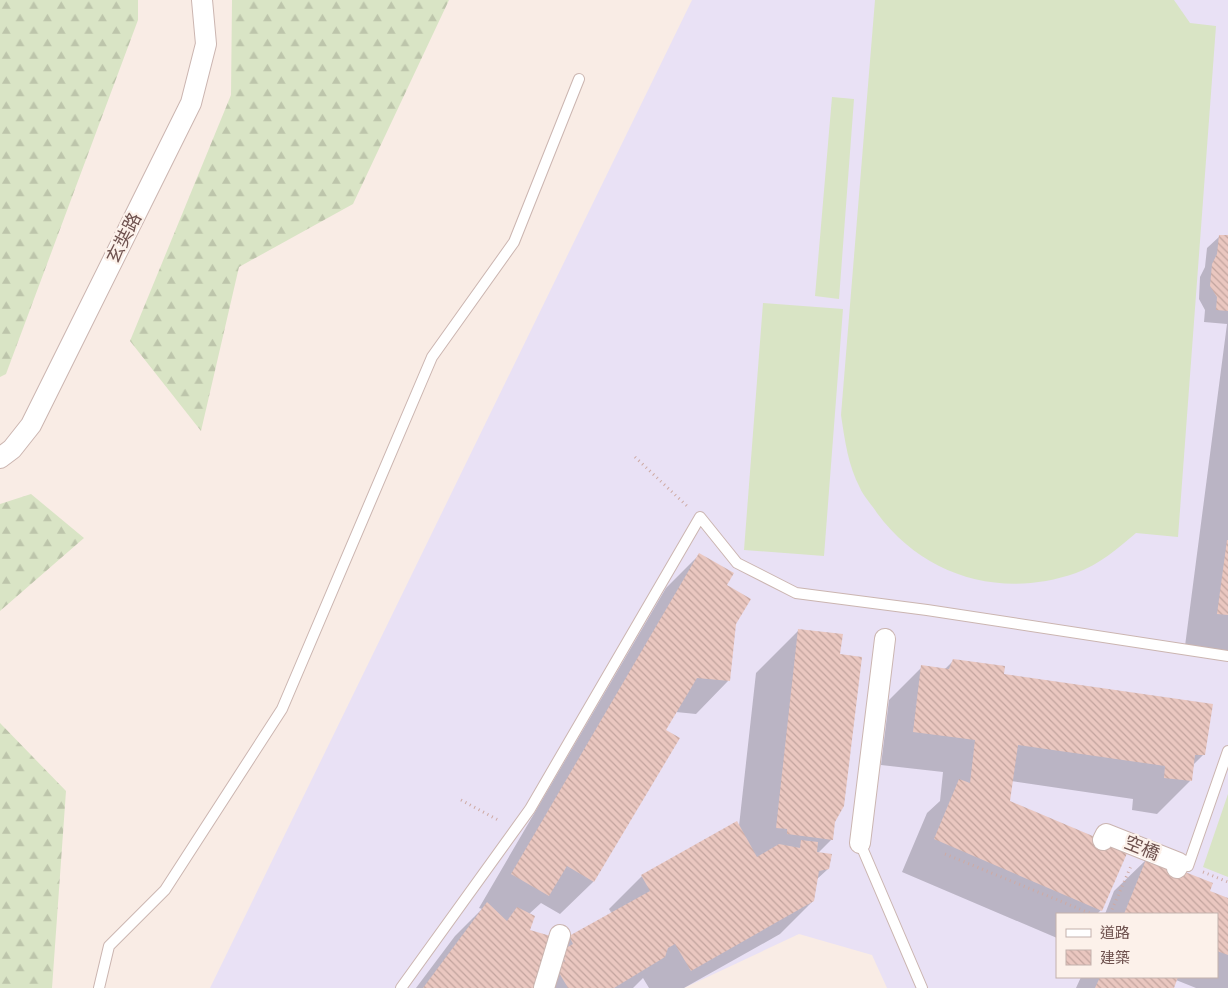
<svg xmlns="http://www.w3.org/2000/svg" width="1228" height="988" font-family="Overpass,'Noto Sans TC',sans-serif">
<defs>
<pattern id="forest-firs" width="22" height="20" patternUnits="userSpaceOnUse" patternTransform="scale(1.25)"><rect width="22" height="20" fill="#d9e4c5"/><path d="M5 1l3.5 6h-7zM16 11l3.5 6h-7z" fill="#bdc5ab"/></pattern>
<pattern id="building-back-hatch" width="6" height="6" patternUnits="userSpaceOnUse" patternTransform="scale(1.25)"><rect width="6" height="6" fill="#eac7c0"/><path d="M-1 5l2 2M0 0l6 6M5-1l2 2" fill="none" stroke="#c2a49e"/></pattern>
</defs>
<rect width="100%" height="100%" fill="#f9ece5"/>
<path fill="#e9e1f5" fill-rule="evenodd" d="M692 0H1228V988H887L872 955 799 934 684 988H210ZM1057 914H1217V977H1057Z"/>
<path fill="#d9e4c5" d="M875 0H1174L1190 23 1216 26 1178 537 1136 533C1118 548 1099 565 1076 573 1002 599 924 577 877 513 872 505 864 497 860 488 848 465 845 441 841 415Z
M832 97 854 99 839 299 815 296Z
M763 303 843 309 824 556 744 550Z
M1228 794V877L1203 867Z"/>
<path fill="url(#forest-firs)" d="M0 0H138V20L6 374 0 377Z
M232 0H449L353 204 239 267 201 431 130 341 231 95Z
M31 494 84 538 0 611V504Z
M0 723 66 791 52 988H0Z"/>
<path fill="#0003" d="M1220 236H1228V652L1185 646 1227 324 1204 322 1205 310 1199 299 1200 277 1205 267 1207 248Z
M699 555 735 624 728 681 696 714 676 712 664 731 678 738 593 882 560 914 541 903 529 914V931L552 938 569 937 612 914 609 909 642 876 739 826 756 673 799 630 839 656 832 839 818 853 828 869 816 880 813 901 780 934 684 988H649L643 978 633 988H416L455 936 482 909 479 908 666 588Z
M954 660 1002 675 1203 755 1192 766 1190 781 1157 814 1132 810 1133 799 1011 781 1008 801 1101 910 1097 914H1057V938L902 872 927 813 940 801 943 772 881 765 889 700 922 667 944 670Z
M1147 859 1208 892 1228 899V988H1196L1176 980 1173 988H1076L1081 977H1217V914H1105L1114 891Z"/>
<path fill="url(#building-back-hatch)" d="M1219 235H1228V311L1216 310 1217 297 1210 286 1212 264 1217 254Z
M1227 540H1228V615L1217 614Z
M699 553 734 573 727 585 751 599 736 624 730 681 697 678 666 730 680 738 594 882 567 866 549 896 511 874Z
M798 629 843 634 840 654 862 657 844 806 835 822 833 840 787 834V829L776 828Z
M953 659 1005 666 1004 674 1213 704 1205 755H1195L1192 781 1164 778 1165 766 1018 745 1010 801 1128 851 1102 911 934 839 959 779 970 783 975 740 913 732 921 665 949 669Z
M737 821 757 857 779 844 800 848 801 840 818 842 817 852 832 854 829 869 819 871 814 901 691 971 675 944 668 948 665 957 614 988H568L555 966 565 961 559 952 573 944 569 936 650 891 641 875Z
M1147 857 1213 883 1210 891 1228 898V955L1217 951V914H1124Z
M487 902 507 921 517 907 535 916 530 930 554 937 538 988H423Z
M1100 977H1178L1174 988H1095Z"/>
<g fill="none" stroke-linecap="round" stroke-linejoin="round">
<defs>
<path id="lane" d="M860 843 922 988
M1188 866 1228 751
M99 988 109 946 165 890 282 709 432 357 514 242 579 79
M401 988 530 809 700 517 737 563 796 593 927 610 1228 656"/>
<path id="street" d="M0 458 12 449 31 425 191 103 206 44 202 0
M1103 840 1106 834 1179 863 1177 868
M860 843 885 639
M544 988 560 935"/>
</defs>
<use href="#lane" stroke="#cbb5b0" stroke-width="12"/>
<use href="#street" stroke="#cbb5b0" stroke-width="22"/>
<path stroke="#ceaaa4" stroke-width="3" stroke-dasharray="1 4" stroke-linecap="butt" d="M635 457 687 506
M461 800 500 821
M945 854 1092 914
M1203 872 1228 882
M1110 914 1131 866"/>
<use href="#lane" stroke="#fff" stroke-width="10"/>
<use href="#street" stroke="#fff" stroke-width="20"/>
</g>
<g text-anchor="middle" stroke-width="4.5" stroke-linejoin="round" paint-order="stroke">
<g font-size="18" fill="#6e514e" stroke="#fcf1ea">
<text transform="translate(124 238) rotate(-63)" y="6">玄奘路</text>
<text transform="translate(1142 848) rotate(22)" y="6">空橋</text>
</g>
</g>
<rect x="1056" y="913" width="162" height="65" fill="#fcf1ea" stroke="#c3b1ac"/>
<rect x="1066" y="929" width="25" height="8" fill="#ffffff" stroke="#c3b1ac"/>
<text x="1100" y="938" font-size="15" fill="#6e514e">道路</text>
<rect x="1066" y="950" width="25" height="15" fill="url(#building-back-hatch)" stroke="#c3b1ac"/>
<text x="1100" y="963" font-size="15" fill="#6e514e">建築</text>
</svg>
